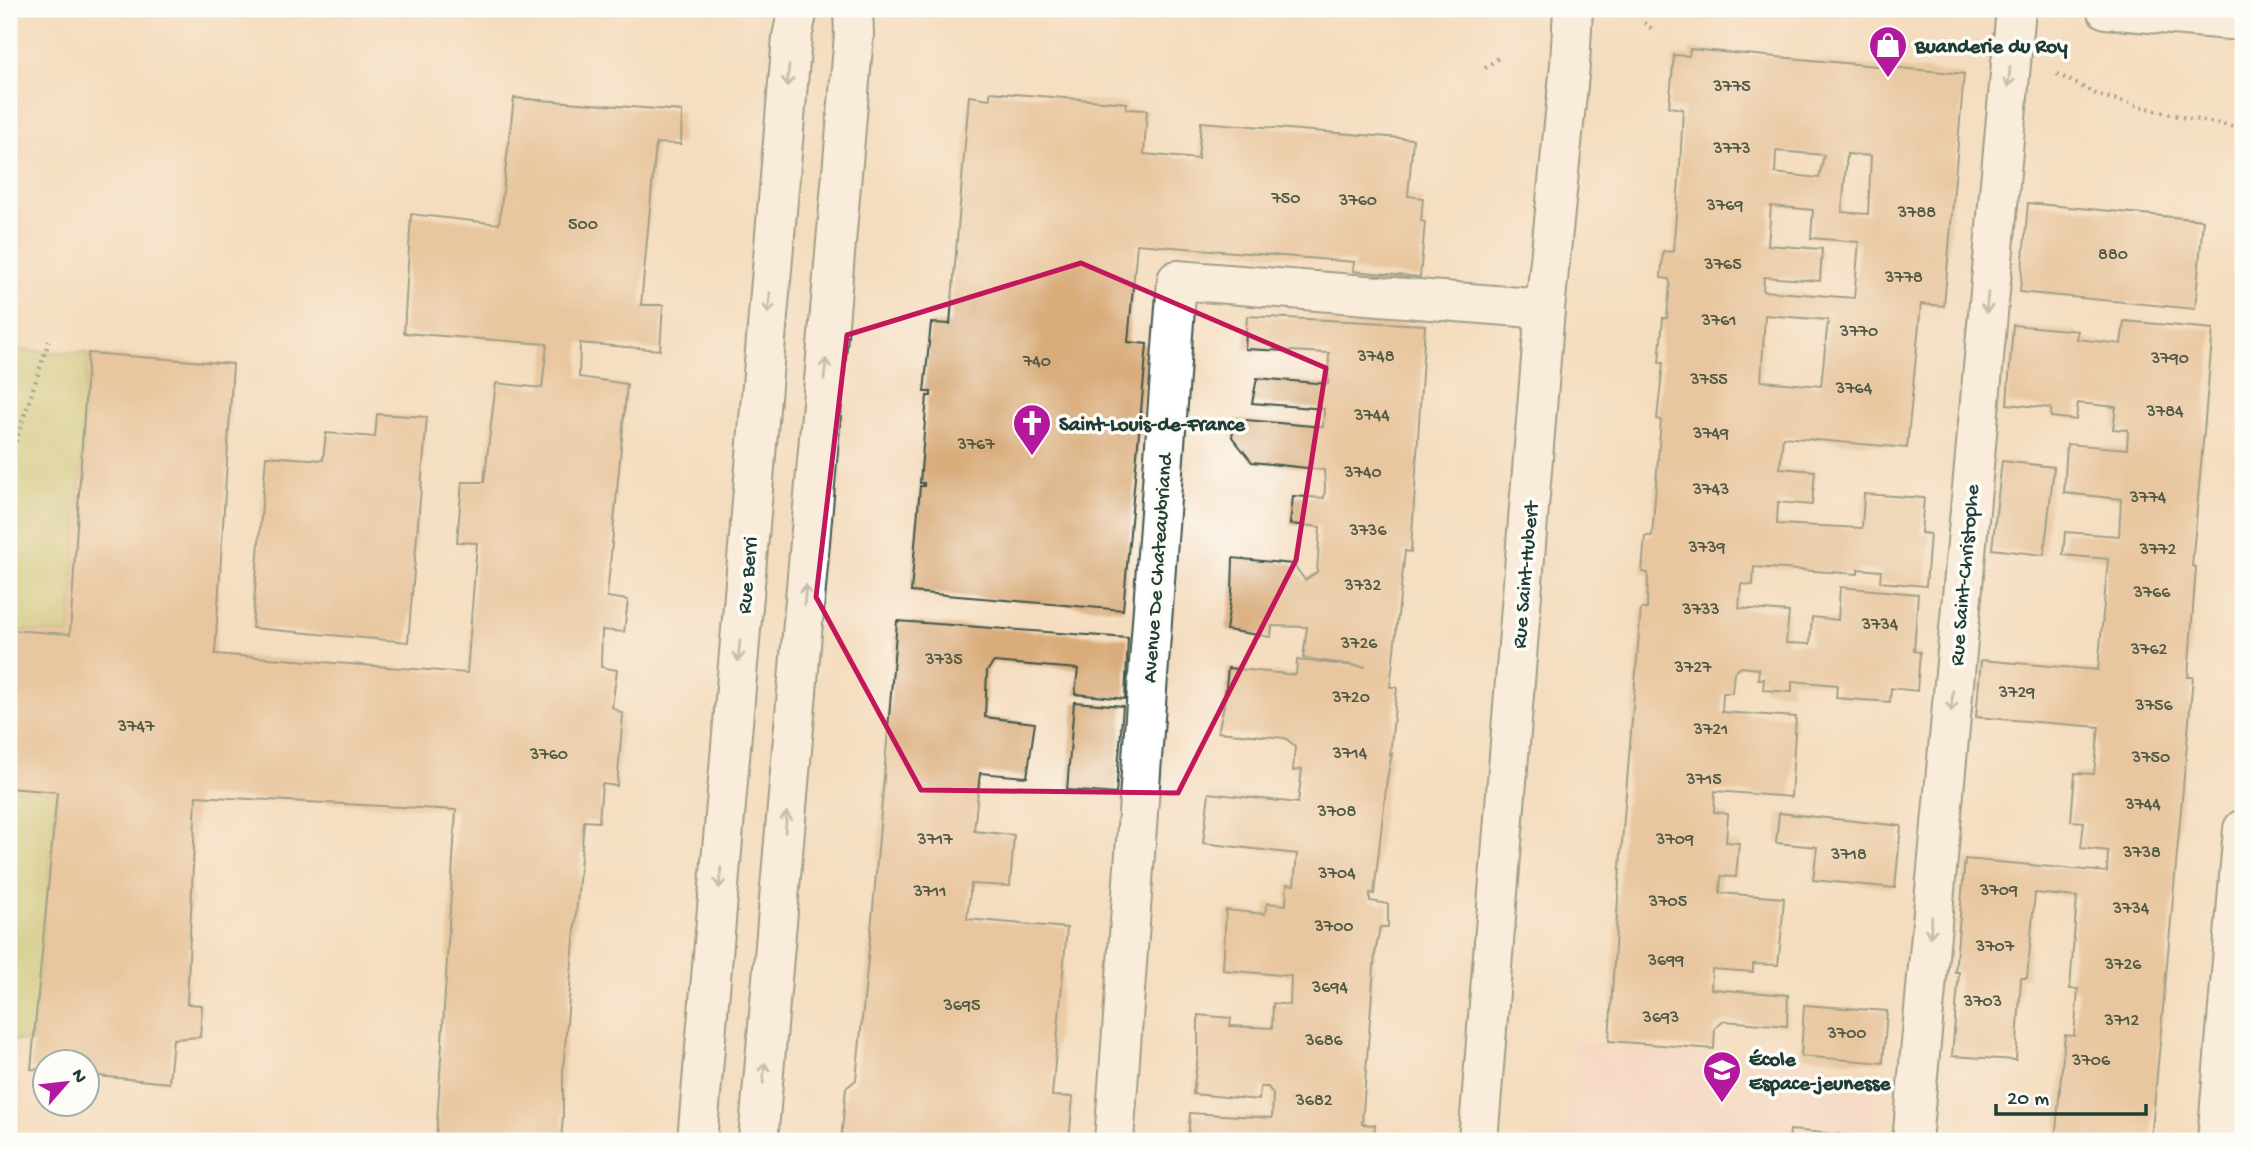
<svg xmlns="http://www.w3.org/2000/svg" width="2252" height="1150" font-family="'Gochi Hand',sans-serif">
<rect width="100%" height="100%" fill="#fdfcf7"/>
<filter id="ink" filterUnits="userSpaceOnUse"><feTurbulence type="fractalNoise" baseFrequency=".0143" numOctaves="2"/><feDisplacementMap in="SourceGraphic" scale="14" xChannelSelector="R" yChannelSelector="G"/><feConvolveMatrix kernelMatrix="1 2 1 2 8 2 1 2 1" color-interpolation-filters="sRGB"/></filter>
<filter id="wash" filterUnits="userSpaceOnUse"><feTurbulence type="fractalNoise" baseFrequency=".00686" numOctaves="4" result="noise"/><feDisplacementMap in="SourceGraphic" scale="28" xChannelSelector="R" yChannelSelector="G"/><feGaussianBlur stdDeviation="1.57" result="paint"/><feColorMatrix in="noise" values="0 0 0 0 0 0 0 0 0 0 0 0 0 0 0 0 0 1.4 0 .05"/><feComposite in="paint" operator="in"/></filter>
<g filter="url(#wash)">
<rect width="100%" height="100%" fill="#f4dcbe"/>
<path fill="#f7d1c8" d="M1574 1041 1879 1068 1873 1141H1565Z"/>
<path fill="#b8c466" stroke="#6c804d" stroke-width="2" d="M9 350 88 353 70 634 9 630Z
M9 788 57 792 34 1042 9 1040Z"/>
<g id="blocks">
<path fill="#d9ac7a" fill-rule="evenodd" d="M1690 49 1964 74 1944 306 1921 304 1907 448 1783 437 1780 468 1815 471 1812 505 1778 502 1777 524 1862 528 1864 494 1924 498 1921 533 1930 534 1926 586 1880 582 1881 571 1858 569V574L1754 567 1753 585 1741 584 1739 608 1789 612 1786 643 1810 644 1812 617 1838 620 1840 587 1918 594 1914 651 1920 652 1917 691 1891 688 1890 702 1836 698 1837 685 1792 681V692L1763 690 1764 679H1758L1759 669 1741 667 1734 673 1732 693H1723L1722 712 1796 717 1791 797 1715 791 1714 812 1728 814 1726 842 1739 843 1736 877 1721 876 1720 893 1784 898 1781 937 1778 965 1753 964V972L1712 969 1711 989 1788 995 1787 1026 1724 1021 1715 1028 1714 1049 1609 1041 1620 867 1641 609H1647L1648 573 1642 572 1645 536H1652L1661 420 1657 419 1663 363H1659L1663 318H1667L1670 283 1669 279 1661 278 1663 251 1673 252 1680 167 1683 109 1669 107 1674 55 1689 56ZM1776 151 1824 155 1819 178 1775 173ZM1847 154 1871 156 1868 214 1842 212ZM1771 206 1813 210 1811 238 1859 242 1854 298 1763 291 1764 277 1820 281 1822 249 1768 245ZM1765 315 1828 320 1821 386 1761 381Z
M990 92 1127 103 1126 109 1147 110 1144 154 1198 159 1201 122 1413 139 1408 196 1423 198 1421 221 1425 222 1420 277 1353 271 1354 262 1137 244 1128 342 1147 344 1123 610 911 592 920 486H924V483H920L927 396H931V392H924L931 323 950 324 969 96 990 99Z
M514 98 682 111 681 144 656 143 641 305H663L660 350 580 343 579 377 627 384 607 597 628 600 624 632 602 630 601 667 617 670 612 707 623 714 617 786 602 784 599 822 584 821 563 1070V1115L561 1141H436L456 810 196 796 187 1004 202 1005 200 1037 173 1039 169 1083 88 1075V1062H46V1070L31 1069 57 792 9 788V630L70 634 88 353 233 364 215 654 467 673 477 543 457 542 462 482H484L496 383 542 388 547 344 404 333 411 214 499 224Z
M2028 203 2203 220 2195 309 2020 292Z
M1247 316 1425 325 1411 552 1405 551 1390 687H1397L1390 755 1392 754 1387 779 1374 894 1370 893V901L1388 904V927H1380L1375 954 1362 1124 1375 1125 1374 1141H1188L1190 1113 1272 1118 1273 1094 1268 1087H1260L1259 1100 1193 1094 1198 1055V1015L1231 1018 1230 1026 1272 1028 1273 1003 1290 1005 1291 976 1223 970 1226 910 1265 914 1267 903 1286 905 1287 884 1294 885 1297 854 1203 843 1209 793 1298 803 1302 769 1293 771 1295 746 1285 738 1218 732 1224 705 1228 668 1296 675 1297 660 1366 667 1303 658 1307 627 1272 626 1271 637 1226 630 1232 592 1233 558 1293 564 1305 580 1317 572 1320 527 1290 524 1293 496 1324 498 1325 488 1324 470 1252 462 1232 437 1235 419 1323 427 1324 409 1252 403 1257 378 1328 384 1329 353 1245 349Z
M2124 321 2213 329 2192 566 2196 567 2188 677H2193L2151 1141H2055L2065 1035 2074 1036 2078 989H2070L2077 897 2035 893 2027 978H2021L2016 1060 1952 1056 1959 972H1955L1965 859 2107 872 2108 851 2081 848 2084 822 2071 821 2075 773 2094 774 2099 727 1976 717 1981 660 2098 670 2108 559 2063 555 2065 532 2119 536 2121 499 2064 493 2067 444 2127 449 2128 430 2113 429 2116 407 2078 403 2076 420 2051 417V408L2007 404 2013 325 2078 331 2076 339 2121 344Z
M377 414 427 417 408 642 252 628 266 456 323 460 326 433 375 437Z
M2002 461 2054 467 2044 555 1992 549Z
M897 621 1128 638 1125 699 1075 694 1078 669 994 662 987 671 985 717 1035 723 1027 777 980 773 974 831 1014 835 1010 886 971 884 967 919 1067 928 1052 1096 1073 1097 1069 1141H841L846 1088 856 1080 873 909Z
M1074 702 1123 706 1116 794 1067 790Z
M1779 813 1901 826 1895 888 1813 880 1817 847 1776 843Z
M1804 1005 1887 1011 1883 1063 1801 1056Z
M1790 1130 1856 1136 1855 1141H1789Z"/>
</g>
</g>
<g filter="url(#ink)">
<use href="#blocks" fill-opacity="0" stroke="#3f5549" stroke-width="2"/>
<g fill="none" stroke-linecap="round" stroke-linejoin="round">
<defs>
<path id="street" d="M2106 9 2229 20 2243 19
M1114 1141 1177 280 1545 309
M1912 1141 2016 9
M2217 1141 2243 829"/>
<path id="secondary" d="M697 1141 792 37 798 9
M758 1141 854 35 853 9
M1478 1141 1545 309 1570 65 1573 9"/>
</defs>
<use href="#street" stroke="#3f5549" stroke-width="42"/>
<use href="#secondary" stroke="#3f5549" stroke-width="42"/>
<path stroke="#3f5549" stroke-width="4.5" stroke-dasharray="2 5" stroke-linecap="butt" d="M1644 23 1655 31
M1485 68 1498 58
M2057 74 2098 95 2186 118 2243 128
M9 462 49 341"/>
<use href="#street" stroke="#fff" stroke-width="38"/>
<use href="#secondary" stroke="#fff" stroke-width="38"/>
</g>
<defs><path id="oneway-shaft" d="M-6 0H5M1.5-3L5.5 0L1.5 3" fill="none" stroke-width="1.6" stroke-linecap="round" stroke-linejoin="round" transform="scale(1.75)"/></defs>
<g stroke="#8f9e9a">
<use href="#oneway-shaft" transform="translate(788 76) rotate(95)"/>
<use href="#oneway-shaft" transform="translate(2009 77) rotate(96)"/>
<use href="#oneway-shaft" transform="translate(769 303) rotate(95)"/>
<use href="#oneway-shaft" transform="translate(1987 303) rotate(95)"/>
<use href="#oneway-shaft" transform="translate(825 369) rotate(-85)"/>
<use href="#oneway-shaft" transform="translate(805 595) rotate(-85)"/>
<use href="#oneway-shaft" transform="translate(739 651) rotate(95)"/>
<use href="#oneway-shaft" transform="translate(1952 701) rotate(95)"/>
<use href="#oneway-shaft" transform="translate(786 822) rotate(-85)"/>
<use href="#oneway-shaft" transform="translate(720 878) rotate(95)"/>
<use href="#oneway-shaft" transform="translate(1931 927) rotate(95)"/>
<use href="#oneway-shaft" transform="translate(764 1073) rotate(-85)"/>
</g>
</g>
<path d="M0 0H2252V1150H0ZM1081 263 1326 368 1296 560 1178 793 921 790 816 597 847 335Z" fill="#f4dcbe" fill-opacity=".55" fill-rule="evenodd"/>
<path fill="none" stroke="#c2185b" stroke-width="5" stroke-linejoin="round" d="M1081 263 1326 368 1296 560 1178 793 921 790 816 597 847 335Z"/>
<defs>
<symbol id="shop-pin" viewBox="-11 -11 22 30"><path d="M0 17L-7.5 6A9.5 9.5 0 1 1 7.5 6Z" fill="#b5179e" stroke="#fdfcf7"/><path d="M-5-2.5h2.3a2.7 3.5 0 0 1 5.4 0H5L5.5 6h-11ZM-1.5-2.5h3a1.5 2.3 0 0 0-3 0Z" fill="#fff"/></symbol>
<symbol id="church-pin" viewBox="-11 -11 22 30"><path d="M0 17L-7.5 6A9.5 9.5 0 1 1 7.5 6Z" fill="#b5179e" stroke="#fdfcf7"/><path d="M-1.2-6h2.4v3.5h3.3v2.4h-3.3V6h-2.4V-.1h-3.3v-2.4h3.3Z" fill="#fff"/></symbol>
<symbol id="school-pin" viewBox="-11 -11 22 30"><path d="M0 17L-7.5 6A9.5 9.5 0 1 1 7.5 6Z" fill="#b5179e" stroke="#fdfcf7"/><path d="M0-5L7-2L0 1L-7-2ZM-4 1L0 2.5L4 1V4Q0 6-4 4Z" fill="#fff"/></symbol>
</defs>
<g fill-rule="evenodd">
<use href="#shop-pin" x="1866" y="23" width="44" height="60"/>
<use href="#church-pin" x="1010" y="401" width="44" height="60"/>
<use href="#school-pin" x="1700" y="1048" width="44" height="60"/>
</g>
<g text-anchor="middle" stroke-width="7" stroke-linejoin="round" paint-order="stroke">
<g font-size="18" fill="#4e5946">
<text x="1732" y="91">3775</text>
<text x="1732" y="153">3773</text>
<text x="1286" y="203">750</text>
<text x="1358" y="205">3760</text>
<text x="1725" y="210">3769</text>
<text x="1917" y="217">3788</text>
<text x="583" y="229">500</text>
<text x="2113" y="259">880</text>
<text x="1723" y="269">3765</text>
<text x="1904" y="282">3778</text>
<text x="1719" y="325">3761</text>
<text x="1859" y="336">3770</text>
<text x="1376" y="361">3748</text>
<text x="2170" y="363">3790</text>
<text x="1037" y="366">740</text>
<text x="1709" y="384">3755</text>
<text x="1854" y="393">3764</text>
<text x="2165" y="416">3784</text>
<text x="1372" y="420">3744</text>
<text x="1711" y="438">3749</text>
<text x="976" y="449">3767</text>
<text x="1363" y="477">3740</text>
<text x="1711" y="494">3743</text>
<text x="2148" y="502">3774</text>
<text x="1368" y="535">3736</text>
<text x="1707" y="552">3739</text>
<text x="2158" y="554">3772</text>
<text x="1363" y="590">3732</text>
<text x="2152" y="597">3766</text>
<text x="1701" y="614">3733</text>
<text x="1880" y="629">3734</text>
<text x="1359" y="648">3726</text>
<text x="2149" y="654">3762</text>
<text x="944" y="664">3735</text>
<text x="1693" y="672">3727</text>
<text x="2017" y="697">3729</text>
<text x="1351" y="702">3720</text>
<text x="2154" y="710">3756</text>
<text x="136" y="731">3747</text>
<text x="1711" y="734">3721</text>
<text x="1350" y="758">3714</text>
<text x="549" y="759">3760</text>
<text x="2151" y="762">3750</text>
<text x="1704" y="784">3715</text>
<text x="2143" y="809">3744</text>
<text x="1337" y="816">3708</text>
<text x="935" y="844">3717</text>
<text x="1675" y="844">3709</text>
<text x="2142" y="857">3738</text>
<text x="1849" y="859">3718</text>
<text x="1337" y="878">3704</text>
<text x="1999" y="895">3709</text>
<text x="930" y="896">3711</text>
<text x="1668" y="906">3705</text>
<text x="2131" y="913">3734</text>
<text x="1334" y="931">3700</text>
<text x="1995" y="951">3707</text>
<text x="1666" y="965">3699</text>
<text x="2123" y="969">3726</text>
<text x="1330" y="992">3694</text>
<text x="1983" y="1006">3703</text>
<text x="962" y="1010">3695</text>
<text x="1661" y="1022">3693</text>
<text x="2122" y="1025">3712</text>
<text x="1847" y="1038">3700</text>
<text x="1324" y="1045">3686</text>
<text x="2091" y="1065">3706</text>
<text x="1314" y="1105">3682</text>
</g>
<g font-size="21" font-weight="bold" fill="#1f3d34" stroke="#fdfcf7" text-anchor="start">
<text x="1915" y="52">Buanderie du Roy</text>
<text x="1059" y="430">Saint-Louis-de-France</text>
<text x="1749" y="1065">École<tspan x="1749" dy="24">Espace-jeunesse</tspan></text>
</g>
<g font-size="21" fill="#1f3d34" stroke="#fdfcf7">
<text transform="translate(1156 568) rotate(-86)" y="7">Avenue De Chateaubriand</text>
<text transform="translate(746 575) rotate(-85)" y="7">Rue Berri</text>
<text transform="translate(1524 575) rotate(-85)" y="7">Rue Saint-Hubert</text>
<text transform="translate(1963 575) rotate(-85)" y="7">Rue Saint-Christophe</text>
</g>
</g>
<rect width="2252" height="1150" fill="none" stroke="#fdfcf7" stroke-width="35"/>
<g transform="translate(66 1083) rotate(62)"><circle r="33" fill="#fdfcf7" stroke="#a4b0a9" stroke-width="2"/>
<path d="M0-5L12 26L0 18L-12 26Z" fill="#b5179e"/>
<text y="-10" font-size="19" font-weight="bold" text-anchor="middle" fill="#1f3d34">N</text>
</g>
<path d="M1996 1104v10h150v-10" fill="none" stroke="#1f3d34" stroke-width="3.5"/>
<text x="2007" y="1104" font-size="21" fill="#1f3d34" stroke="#fdfcf7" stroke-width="5" paint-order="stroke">20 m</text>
</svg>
